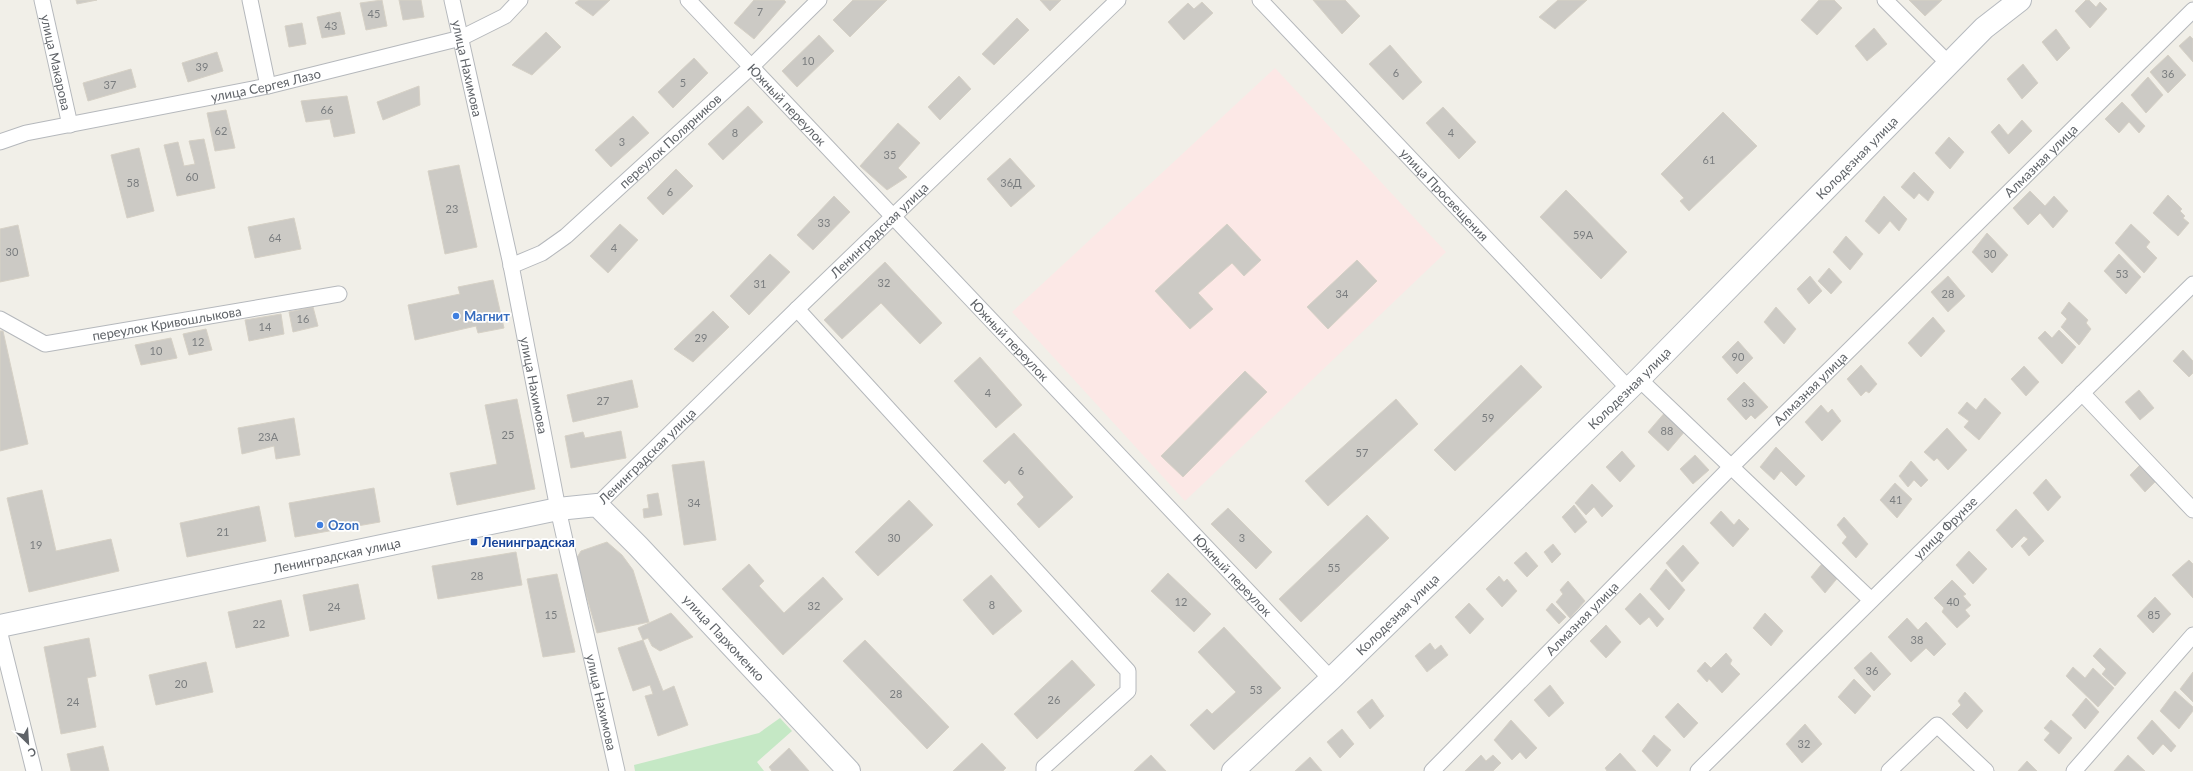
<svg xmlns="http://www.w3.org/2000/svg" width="2193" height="771" font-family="Lato,sans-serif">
<rect width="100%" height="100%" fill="#f1efe8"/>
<path fill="#fce8e6" d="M1275 68 1446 252 1185 501 1012 312Z"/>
<path fill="#c5e8c5" d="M780 718 792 731 757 762 764 771H635L634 765 759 733Z"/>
<path fill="#cccac5" stroke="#d6d1c6" d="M76 0H97L77 4Z
M382 0 387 26 366 30 360 3Z
M399 0H421L424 17 403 20Z
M579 0H610L593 16 575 3Z
M754 0H784L786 2 754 39 734 23Z
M853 0H887L850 37 833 20Z
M1040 0H1061L1050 11Z
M1313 0H1345L1360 16 1342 34Z
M1558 0H1587L1555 29 1539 17Z
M1819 0H1834L1842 8 1817 35 1801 20Z
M1909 0H1942L1925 16Z
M2086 0H2089L2096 7 2100 2 2107 9 2090 28 2075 11Z
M1202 2 1213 13 1184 40 1168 22 1188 3 1194 9Z
M340 12 345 34 322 38 317 17Z
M1017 18 1029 30 994 65 982 54Z
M302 23 306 44 289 47 285 26Z
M1874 28 1887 44 1867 61 1855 46Z
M2056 29 2070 48 2057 61 2042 42Z
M546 32 561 47 532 75 512 65Z
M819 35 834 51 797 87 782 71Z
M2190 36 2193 39V62L2179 46Z
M1390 45 1422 82 1403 100 1369 64Z
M217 52 223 71 188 82 182 63Z
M2168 55 2186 75 2168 93 2150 72Z
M694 58 708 73 673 108 658 92Z
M2023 64 2038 83 2022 99 2007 79Z
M131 69 136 87 88 101 83 83Z
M959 76 971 89 940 120 928 107Z
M2148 77 2163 95 2146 113 2131 95Z
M419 86 420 105 383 120 377 102Z
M347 96 355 133 334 137 330 119 306 122 301 101Z
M2122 102 2145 126 2139 133 2129 122 2119 133 2105 119Z
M748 106 763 122 723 160 708 144Z
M1443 107 1476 142 1459 159 1426 123Z
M226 110 235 148 215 151 207 113Z
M1723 112 1757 146 1689 211 1680 201 1684 198 1661 174Z
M633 116 649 133 611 167 595 150Z
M2022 120 2032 131 2009 154 1991 132 1999 124 2008 135Z
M898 123 920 143 898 168 907 177 887 190 860 166Z
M1949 137 1964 152 1950 169 1935 153Z
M204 139 215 188 177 196 164 145 178 142 184 166 195 164 189 141Z
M139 148 154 211 127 218 111 155Z
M1010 158 1035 186 1011 207 987 179Z
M459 165 477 247 445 254 428 171Z
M676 169 693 186 663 215 647 198Z
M1914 172 1934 192 1928 201 1919 193 1914 199 1901 187Z
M1566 190 1627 252 1601 279 1540 217Z
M2030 191 2045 206 2054 196 2068 211 2053 228 2040 213 2028 225 2013 208Z
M2168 195 2182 209 2180 211 2185 216 2183 218 2189 223 2178 236 2153 213Z
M834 196 850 212 813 250 797 235Z
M1884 196 1907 219 1899 231 1890 221 1879 234 1865 221Z
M294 218 301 249 255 258 248 227Z
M620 224 638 240 608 273 590 256Z
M1227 224 1261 260 1244 276 1232 263 1198 293 1213 309 1190 329 1155 291Z
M2131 224 2150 242 2146 247 2157 258 2144 273 2115 243Z
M18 225 29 276 0 282V229Z
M1987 233 2008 255 1992 273 1972 252Z
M1846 236 1863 254 1850 270 1833 252Z
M770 254 790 272 749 315 730 296Z
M2119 254 2141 277 2126 294 2104 271Z
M1357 260 1377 281 1328 329 1307 307Z
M885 262 942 323 920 344 881 303 842 339 824 320Z
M1829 268 1842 282 1831 294 1818 281Z
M1810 276 1822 291 1809 304 1797 289Z
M1948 276 1965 296 1948 312 1931 292Z
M493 280 504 328 478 333 476 326 415 340 408 305 460 294 458 287Z
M2069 302 2088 320 2086 323 2091 329 2079 345 2061 327 2067 319 2061 313Z
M313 307 318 326 293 332 289 312Z
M1776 307 1796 329 1784 344 1764 322Z
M713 311 729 327 693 362 674 349Z
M281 314 284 334 249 341 245 320Z
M1933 317 1945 331 1921 357 1908 343Z
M206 329 212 350 189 355 183 334Z
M2059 330 2076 347 2062 364 2038 338 2045 331 2052 338Z
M0 331H3L28 444 0 451Z
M171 338 177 358 141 365 135 345Z
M1738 341 1753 358 1737 374 1722 357Z
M2183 350 2193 361V373L2189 377 2173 361Z
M980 357 1022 405 996 428 954 381Z
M1521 365 1542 387 1455 471 1434 450Z
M1861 365 1877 384 1869 393 1866 391 1861 396 1847 379Z
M2024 366 2039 382 2026 396 2011 379Z
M1245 371 1267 392 1183 477 1161 456Z
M632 380 638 407 573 422 567 395Z
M1744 382 1768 407 1755 419 1751 415 1746 420 1727 399Z
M2139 390 2154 408 2140 420 2125 402Z
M1985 398 2001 413 1979 440 1964 427 1969 421 1958 413 1967 402 1976 410Z
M517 399 535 489 457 505 450 473 497 464 485 405Z
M1396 399 1418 424 1328 506 1305 481Z
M1821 405 1828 413 1832 409 1841 421 1822 441 1805 422Z
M1667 410 1686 430 1668 451 1648 432Z
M294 418 300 455 276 459 274 446 242 454 238 428Z
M1947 428 1967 450 1948 470 1937 458 1934 461 1924 452Z
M621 431 626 458 571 468 565 436 583 432 585 438Z
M1014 433 1073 497 1039 528 1017 504 1024 497 1009 480 1005 484 983 461Z
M1776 447 1805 476 1796 486 1781 471 1774 480 1760 467Z
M1622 451 1635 466 1620 482 1606 467Z
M1695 455 1709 470 1693 484 1680 469Z
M704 461 716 540 684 545 672 465Z
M1911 461 1928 480 1921 487 1914 480 1908 487 1899 476Z
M2144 461 2159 478 2145 492 2130 475Z
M2046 479 2061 497 2048 511 2033 493Z
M1895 483 1912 499 1897 518 1880 500Z
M1592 484 1613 506 1602 517 1594 507 1586 515 1575 503Z
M374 488 380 522 295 537 289 503Z
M42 490 56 551 111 539 119 571 29 592 7 498Z
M658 493 662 515 644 518 643 509 649 508 647 495Z
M909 500 933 525 878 576 855 552Z
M1574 505 1587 522 1575 533 1562 517Z
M259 506 266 541 187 557 180 523Z
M1228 508 1272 552 1256 569 1211 524Z
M2016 509 2044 541 2029 556 2021 546 2028 539 2024 536 2012 548 1996 530Z
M1721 511 1734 525 1739 519 1749 529 1733 547 1710 523Z
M1367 515 1389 538 1301 622 1279 599Z
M1844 517 1868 544 1856 558 1842 543 1847 537 1837 525Z
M607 542 622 555 633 570 649 622 597 633 576 559 581 551Z
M1553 544 1561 554 1552 563 1544 552Z
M1683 545 1699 563 1682 582 1666 563Z
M1969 551 1987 569 1973 584 1956 565Z
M516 552 522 585 438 599 432 566Z
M1526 552 1538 566 1527 577 1514 563Z
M1825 560 1840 575 1825 593 1811 577Z
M2189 560 2193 564V598L2172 575Z
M749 564 764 581 759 586 784 613 823 577 843 599 783 655 722 589Z
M1666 569 1685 590 1669 610 1650 589Z
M1168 573 1211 614 1194 632 1151 591Z
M557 574 575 652 543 657 527 579Z
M991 575 1022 611 993 635 963 600Z
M1499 576 1504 582 1507 579 1517 591 1502 607 1486 589Z
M1952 580 1966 594 1963 596 1971 605 1965 610 1970 616 1957 628 1942 612 1944 608 1934 598Z
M1568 581 1585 601 1570 618 1556 602 1563 594 1560 590Z
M358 584 365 619 310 631 303 595Z
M1640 593 1664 619 1657 627 1649 617 1640 625 1625 609Z
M2155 597 2171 614 2153 633 2137 616Z
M281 600 289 636 236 648 228 612Z
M1469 603 1484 619 1470 634 1455 617Z
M1552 603 1566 617 1559 624 1546 610Z
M671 613 693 637 660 651 652 646 648 638 643 640 638 628Z
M1765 613 1783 631 1771 646 1753 628Z
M1907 618 1918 630 1926 622 1946 644 1934 656 1926 648 1911 662 1888 637Z
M1606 625 1621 642 1606 658 1590 641Z
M1224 627 1281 688 1214 750 1190 725 1207 709 1212 714 1236 692 1198 652Z
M89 638 96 676 87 678 96 727 61 734 44 647Z
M643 640 663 691 674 686 688 725 658 736 645 696 653 694 650 685 633 691 618 648Z
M865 640 949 727 927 749 843 661Z
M1430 643 1435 650 1441 645 1448 655 1427 672 1415 656Z
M2100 648 2126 673 2115 686 2102 674 2106 669 2093 656Z
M1871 652 1891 674 1874 691 1854 668Z
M1726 653 1732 660 1730 664 1740 674 1722 693 1709 679 1707 682 1697 671 1705 662 1711 668Z
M1072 660 1095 685 1037 739 1014 714Z
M206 662 213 692 156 705 149 675Z
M2073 667 2085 678 2093 668 2114 688 2098 707 2066 676Z
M2193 672V702L2180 689Z
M1854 679 1871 696 1855 714 1838 697Z
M1550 685 1564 703 1549 717 1534 700Z
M2175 691 2193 707V711L2179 729 2160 711Z
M1965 692 1983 711 1967 729 1952 714 1961 705 1958 701Z
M2086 698 2099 712 2085 729 2072 715Z
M1372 699 1384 716 1370 729 1357 712Z
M1678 703 1698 723 1684 738 1665 717Z
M1511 720 1537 748 1526 759 1520 752 1512 760 1494 740Z
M2051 720 2072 738 2059 754 2044 740 2050 733 2044 728Z
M2152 720 2176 746 2171 752 2163 744 2153 755 2137 738Z
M1805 724 1822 744 1802 763 1786 744Z
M1342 729 1354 744 1340 758 1327 742Z
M1654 735 1671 750 1657 767 1642 751Z
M982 743 1006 768 1003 771H953Z
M103 746 109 771H71L67 754Z
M789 748 809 771H772L769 767Z
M1620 753 1636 771H1607L1605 768Z
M1151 755 1166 771H1134Z
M1481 755 1486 761 1493 755 1501 763 1493 771H1465Z
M2128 755 2145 771H2114Z
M1310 757 1322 771H1295Z
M2027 761 2037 771H2018Z"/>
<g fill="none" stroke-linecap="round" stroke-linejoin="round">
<defs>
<g id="street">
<path id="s1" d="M42 0 70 125"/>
<path d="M250 0 268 86"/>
<path id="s2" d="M452 0 510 260 558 509 617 771"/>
<path id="s3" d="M688 0 1331 679"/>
<path id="s4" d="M1260 0 1629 389"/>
<path d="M1885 0 1948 63"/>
<path id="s5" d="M0 142 26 133 268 86 461 38 505 16 520 0"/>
<path id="s6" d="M511 266 542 253 566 236 751 67 819 0"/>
<path d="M797 309 1128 671V691L1044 767V771"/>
<path id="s7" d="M0 319 45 344 339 294"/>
<path d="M1639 379 1871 600"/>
<path d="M2082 393 2193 510"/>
<path id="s8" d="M597 505 797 309 1118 0"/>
<path d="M0 634 34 771"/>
<path id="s9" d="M1432 771 1731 467 2193 10"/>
<path id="s10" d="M1698 771 2193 284"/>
<path d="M1889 771 1937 725 1986 771"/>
<path d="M2074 771 2193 635"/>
</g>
<g id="secondary">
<path id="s11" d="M0 626 558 509 597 505 638 546 849 771"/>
<path id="s12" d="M1233 771 1331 679 1639 379 1984 28 2020 0"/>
</g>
</defs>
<use href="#street" stroke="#b5b8bc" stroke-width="17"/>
<use href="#secondary" stroke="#b6babf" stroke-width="24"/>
<use href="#street" stroke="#fff" stroke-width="15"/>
<use href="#secondary" stroke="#fff" stroke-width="22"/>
</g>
<g fill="#3f7fe0" stroke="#fff" stroke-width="1.5">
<circle cx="456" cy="316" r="4"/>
<circle cx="320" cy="525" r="4"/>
</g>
<rect fill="#1a4fb4" stroke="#fff" stroke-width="1.5" x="470" y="538" width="8" height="8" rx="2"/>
<g text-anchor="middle" stroke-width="3.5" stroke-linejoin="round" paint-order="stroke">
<g font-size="11" fill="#7a7d7f">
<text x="760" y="16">7</text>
<text x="374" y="18">45</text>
<text x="331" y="30">43</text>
<text x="808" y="65">10</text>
<text x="202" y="71">39</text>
<text x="1396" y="77">6</text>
<text x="2168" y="78">36</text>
<text x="683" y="87">5</text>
<text x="110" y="89">37</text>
<text x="327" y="114">66</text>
<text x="221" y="135">62</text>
<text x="735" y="137">8</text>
<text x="1451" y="137">4</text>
<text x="622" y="146">3</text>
<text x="890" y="159">35</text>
<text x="1709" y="164">61</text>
<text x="192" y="181">60</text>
<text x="133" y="187">58</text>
<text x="1011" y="187">36Д</text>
<text x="670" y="196">6</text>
<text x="452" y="213">23</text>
<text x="824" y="227">33</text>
<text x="1583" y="239">59А</text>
<text x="275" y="242">64</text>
<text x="614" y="252">4</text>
<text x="12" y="256">30</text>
<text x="1990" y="258">30</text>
<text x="2122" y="278">53</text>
<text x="884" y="287">32</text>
<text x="760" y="288">31</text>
<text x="1342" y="298">34</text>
<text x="1948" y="298">28</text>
<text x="303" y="323">16</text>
<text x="265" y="331">14</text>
<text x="701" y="342">29</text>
<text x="198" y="346">12</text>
<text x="156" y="355">10</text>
<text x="1738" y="361">90</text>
<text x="988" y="397">4</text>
<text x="603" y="405">27</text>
<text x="1748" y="407">33</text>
<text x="1488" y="422">59</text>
<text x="1667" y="435">88</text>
<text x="508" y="439">25</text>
<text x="268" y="441">23А</text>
<text x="1362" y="457">57</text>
<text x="1021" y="475">6</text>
<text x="1896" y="504">41</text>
<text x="694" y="507">34</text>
<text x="223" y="536">21</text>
<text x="894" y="542">30</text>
<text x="1242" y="542">3</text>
<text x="36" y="549">19</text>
<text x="1334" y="572">55</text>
<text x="477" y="580">28</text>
<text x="1181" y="606">12</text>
<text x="1953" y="606">40</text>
<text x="992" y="609">8</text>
<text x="814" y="610">32</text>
<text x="334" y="611">24</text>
<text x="551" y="619">15</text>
<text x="2154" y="619">85</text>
<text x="259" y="628">22</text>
<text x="1917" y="644">38</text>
<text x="1872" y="675">36</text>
<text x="181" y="688">20</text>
<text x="1256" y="694">53</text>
<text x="896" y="698">28</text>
<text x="1054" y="704">26</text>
<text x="73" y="706">24</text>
<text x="1804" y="748">32</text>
</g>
<g font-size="13" fill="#5f6368" stroke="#fff">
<text dy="5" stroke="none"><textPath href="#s1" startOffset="64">улица Макарова</textPath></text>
<text dy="5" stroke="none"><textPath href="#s2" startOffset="70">улица Нахимова</textPath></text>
<text dy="5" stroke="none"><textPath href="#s5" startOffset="272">улица Сергея Лазо</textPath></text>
<text dy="5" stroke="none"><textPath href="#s3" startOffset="144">Южный переулок</textPath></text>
<text dy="5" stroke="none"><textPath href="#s6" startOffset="204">переулок Полярников</textPath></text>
<text dy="5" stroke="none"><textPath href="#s12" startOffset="875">Колодезная улица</textPath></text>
<text dy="5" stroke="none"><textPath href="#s9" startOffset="862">Алмазная улица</textPath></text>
<text dy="5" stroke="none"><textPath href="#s4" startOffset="268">улица Просвещения</textPath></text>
<text dy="5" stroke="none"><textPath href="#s8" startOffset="394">Ленинградская улица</textPath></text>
<text dy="5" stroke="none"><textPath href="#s7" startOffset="175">переулок Кривошлыкова</textPath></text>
<text dy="5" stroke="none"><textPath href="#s3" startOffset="468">Южный переулок</textPath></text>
<text dy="5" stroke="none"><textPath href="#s2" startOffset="394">улица Нахимова</textPath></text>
<text dy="5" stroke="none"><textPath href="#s12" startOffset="551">Колодезная улица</textPath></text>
<text dy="5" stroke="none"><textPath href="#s9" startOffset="538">Алмазная улица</textPath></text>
<text dy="5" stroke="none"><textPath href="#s8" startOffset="70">Ленинградская улица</textPath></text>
<text dy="5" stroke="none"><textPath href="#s10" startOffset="347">улица Фрунзе</textPath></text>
<text dy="5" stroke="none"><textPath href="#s11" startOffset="344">Ленинградская улица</textPath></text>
<text dy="5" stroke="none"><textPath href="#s3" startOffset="792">Южный переулок</textPath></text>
<text dy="5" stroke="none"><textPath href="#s12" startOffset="227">Колодезная улица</textPath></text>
<text dy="5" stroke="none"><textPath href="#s9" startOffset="214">Алмазная улица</textPath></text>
<text dy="5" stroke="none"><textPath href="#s11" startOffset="793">улица Пархоменко</textPath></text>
<text dy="5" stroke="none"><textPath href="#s2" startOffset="718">улица Нахимова</textPath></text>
</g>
<g font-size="13" font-weight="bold" fill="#366cbe" stroke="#fff" text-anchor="start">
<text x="464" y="321">Магнит</text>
<text x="328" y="530">Ozon</text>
</g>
<g font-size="13" font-weight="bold" fill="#164399" stroke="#fff" text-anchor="start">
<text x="482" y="547">Ленинградская</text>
</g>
</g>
<g transform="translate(28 743) rotate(155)" stroke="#ffffff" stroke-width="3" paint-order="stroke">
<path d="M0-3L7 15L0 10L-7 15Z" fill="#5f6368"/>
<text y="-6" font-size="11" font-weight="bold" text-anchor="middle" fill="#5f6368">С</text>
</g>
</svg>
